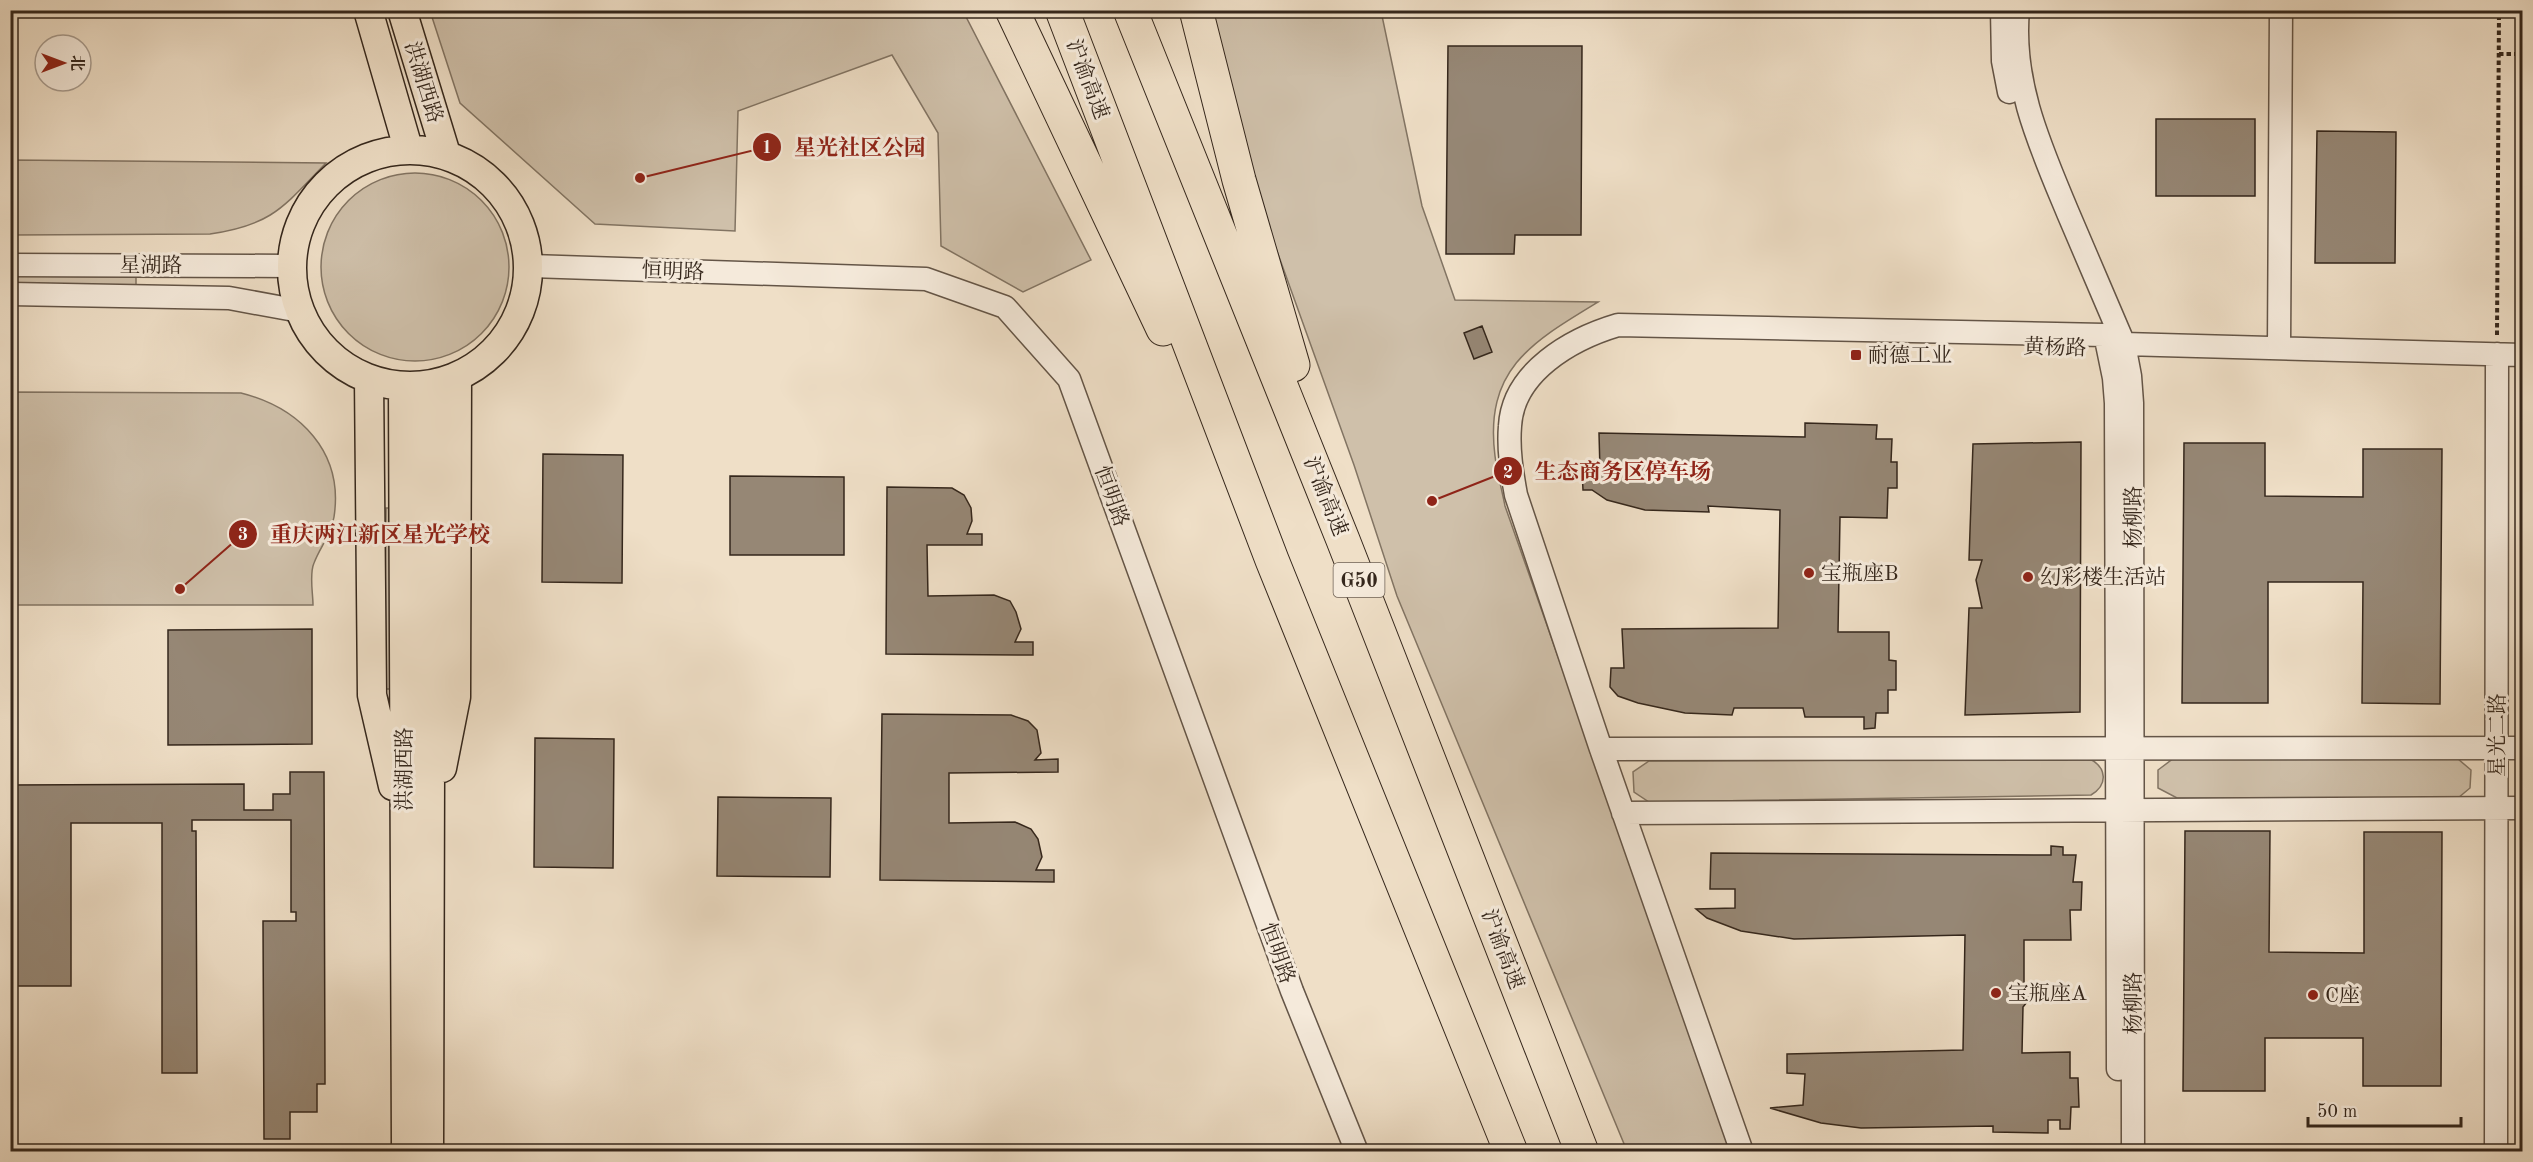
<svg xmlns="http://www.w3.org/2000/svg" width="2533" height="1162" font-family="'Old Standard TT','Noto Serif SC',serif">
<rect width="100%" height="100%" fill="#efdfc7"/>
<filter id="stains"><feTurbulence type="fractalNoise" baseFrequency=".00333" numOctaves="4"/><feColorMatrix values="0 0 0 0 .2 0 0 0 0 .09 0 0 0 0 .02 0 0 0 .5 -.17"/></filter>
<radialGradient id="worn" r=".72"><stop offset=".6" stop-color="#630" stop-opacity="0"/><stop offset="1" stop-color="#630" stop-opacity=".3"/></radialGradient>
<path fill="#cfc0aa" stroke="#827463" stroke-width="1.5" d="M430 11H963L1091 260 1023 292 941 246 938 133 892 55 738 111 735 231 595 224 460 103Z
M1211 11H1381L1422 206 1455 300 1598 302C1532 342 1484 369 1495 456 1497 473 1502 490 1505 506L1732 1151H1627L1397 596 1354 465 1273 240 1246 150Z
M11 160 326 163C284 206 273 225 210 234L11 235Z
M321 267a94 94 0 1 1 188 0a94 94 0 1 1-188 0Z
M11 276 136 277V288L11 287Z
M11 392 241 393C300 408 344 452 334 517 331 535 320 547 314 563 309 574 313 593 313 605H11Z
M386 508H394L392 689H384Z
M2174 758 2458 759 2471 770 2470 788 2458 798H2177L2158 788V770Z
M2090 759C2107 768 2108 785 2091 795L1649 802 1634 792 1633 772 1649 761Z"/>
<path fill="#968775" stroke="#35271c" stroke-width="1.5" d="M1448 46H1582L1581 235H1515L1514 254H1446Z
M2156 119H2255V196H2156Z
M2317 131 2396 132 2395 263H2315Z
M1482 326 1492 352 1474 359 1464 333Z
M1805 423 1877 425 1876 439H1892L1891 462H1897V488H1888L1887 518 1840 517 1838 632H1889V660L1896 661V690H1888V713H1876L1875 728 1864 729V717H1805L1803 708H1734L1732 715 1685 713 1638 703 1618 696 1610 687 1611 668H1624L1622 629 1778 628 1780 510 1708 506 1709 512 1645 510 1607 500 1592 490H1583L1582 470H1600L1599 433 1805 437Z
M2081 442 2080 712 1965 715 1969 608H1982L1976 580 1982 560H1969L1973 444Z
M2184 443H2265V496L2363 497V449H2442L2440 704 2362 703 2363 582H2268V703H2182Z
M543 454 623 455 622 583 542 582Z
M730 476 844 477V555H730Z
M887 487 952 488 964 495 971 508 972 521 967 534H982V545H927L928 596 994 595 1010 601 1016 612 1021 629 1015 642H1033V655L886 654Z
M312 629V744L168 745V630Z
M882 714 1011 715 1028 721 1037 730 1041 753 1035 760 1058 759V772L949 773V823L1015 822 1031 829 1038 839 1042 857 1036 870H1054V882L880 880Z
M535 738 614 739 613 868 534 867Z
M290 772H324L325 1084H317V1112H290V1139H264L263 921H296V912H291V820H192V831H196L197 1073H162V823H71V986H10V785L244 784V810H273V794H290Z
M718 797 831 798 830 877 717 876Z
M2185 831H2270L2269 952 2364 953V832H2442L2441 1086H2363V1038H2265V1091H2183Z
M2051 846 2063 847V855H2076L2073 882H2082L2081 910H2070L2071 940H2024V989L2031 997 2023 1007 2022 1053 2070 1052V1078H2078L2079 1107H2071L2070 1129H2060V1120H2048V1133L1993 1132V1126L1861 1128 1821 1123 1770 1108 1803 1105 1805 1074 1787 1073V1054L1963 1050 1965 935 1794 939 1741 931 1707 918 1696 909 1735 908V889H1710L1711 853 2051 855Z"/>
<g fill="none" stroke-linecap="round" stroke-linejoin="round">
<defs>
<path id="minor" d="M2002 10 2003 61 2009 92
M2018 10C2011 83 2041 148 2068 213 2087 257 2105 300 2124 344L2130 376 2132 403 2133 1152
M10 265 291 266
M531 266 926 279 1005 307 1069 379 1292 991 1357 1152
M10 294 229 298 300 311
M2107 344 2114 378 2116 403 2118 1069
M2279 348 2281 10
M2109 349 2124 344 2522 355
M1601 749 2522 748
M1623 813 2522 808
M1742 1152 1601 749 1516 495C1512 473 1508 450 1510 426 1513 372 1571 339 1618 325L2104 335 2124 344
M2496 1152 2497 354"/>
<path id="major" d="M368 10 408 148
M402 10 446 154
M292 268a118 118 0 1 1 236 0a118 118 0 1 1-236 0Z
M369 379 372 695 393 786
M403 386 406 1152
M442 768 456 697 457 377
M429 1152 431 387"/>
<path id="highway" d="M1012 10 1163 329
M1062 10 1272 560 1511 1152
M1130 10 1343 540 1582 1152
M1196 10 1239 180 1293 365"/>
</defs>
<use href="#minor" stroke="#645547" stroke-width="25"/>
<use href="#major" stroke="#35271c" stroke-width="31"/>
<use href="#highway" stroke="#35271c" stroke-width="35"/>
<path stroke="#35271c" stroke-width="4" stroke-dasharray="4.5 3" stroke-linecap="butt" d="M2499 54H2522
M2497 335 2499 10"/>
<use href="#minor" stroke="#f5eadb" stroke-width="22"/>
<use href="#major" stroke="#efdfc7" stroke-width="28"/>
<use href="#highway" stroke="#efdfc7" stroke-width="33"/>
</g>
<g fill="#8f2418" stroke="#f5eadb" stroke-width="2">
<rect x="1850" y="349" width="12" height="12" rx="3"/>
<circle cx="1809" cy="573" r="6"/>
<circle cx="2028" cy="577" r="6"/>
<circle cx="1996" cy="993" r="6"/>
<circle cx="2313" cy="995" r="6"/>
</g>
<g text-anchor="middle" stroke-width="6" stroke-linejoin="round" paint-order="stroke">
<rect fill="#f5eadb" stroke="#6f6255" stroke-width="1.5" x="1333.5" y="563" width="51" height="34" rx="4.5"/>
<g font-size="20" font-weight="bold" fill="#35271c">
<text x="1359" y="587">G50</text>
</g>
<g font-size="21" fill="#35271c" stroke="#f5eadb">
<text transform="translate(1088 79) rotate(69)" y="7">沪渝高速</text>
<text transform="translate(424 82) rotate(73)" y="7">洪湖西路</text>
<text x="151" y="272">星湖路</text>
<text transform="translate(673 271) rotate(2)" y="7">恒明路</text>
<text transform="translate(2055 347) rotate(2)" y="7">黄杨路</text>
<text transform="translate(1112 496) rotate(70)" y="7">恒明路</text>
<text transform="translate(1326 496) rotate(68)" y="7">沪渝高速</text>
<text transform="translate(2133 517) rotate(-90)" y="7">杨柳路</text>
<text transform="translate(2497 735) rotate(-90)" y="7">星光二路</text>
<text transform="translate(404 769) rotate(-90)" y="7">洪湖西路</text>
<text transform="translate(1503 949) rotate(69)" y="7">沪渝高速</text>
<text transform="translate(1278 953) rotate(70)" y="7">恒明路</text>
<text transform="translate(2133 1003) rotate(-90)" y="7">杨柳路</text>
</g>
<g font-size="21" fill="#35271c" stroke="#f5eadb" text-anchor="start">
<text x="1868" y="362">耐德工业</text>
<text x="1821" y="580">宝瓶座B</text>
<text x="2040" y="584">幻彩楼生活站</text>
<text x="2008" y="1000">宝瓶座A</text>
<text x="2325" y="1002">C座</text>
</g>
</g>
<path fill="none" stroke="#8f2418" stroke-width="2" d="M640 178L767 147M1432 501L1508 471M180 589L243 534"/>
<g fill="#8f2418" stroke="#f5eadb" stroke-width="2">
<circle cx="640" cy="178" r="6"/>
<circle cx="1432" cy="501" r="6"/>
<circle cx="180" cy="589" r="6"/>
<circle cx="767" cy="147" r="15"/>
<circle cx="1508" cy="471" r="15"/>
<circle cx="243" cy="534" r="15"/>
</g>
<g font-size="18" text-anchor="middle" font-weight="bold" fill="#fff">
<text x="767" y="153">1</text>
<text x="1508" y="478">2</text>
<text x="243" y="540">3</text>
</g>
<g font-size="22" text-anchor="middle" font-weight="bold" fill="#8f2418" stroke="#f5eadb" stroke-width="6" stroke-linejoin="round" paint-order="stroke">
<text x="860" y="155">星光社区公园</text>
<text x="1623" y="479">生态商务区停车场</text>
<text x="380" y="542">重庆两江新区星光学校</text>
</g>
<rect width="2533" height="1162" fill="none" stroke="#efdfc7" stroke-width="36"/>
<rect x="12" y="12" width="2509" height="1138" fill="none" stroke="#35271c" stroke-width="3"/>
<rect x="18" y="18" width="2497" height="1126" fill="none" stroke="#35271c" stroke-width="1.5"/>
<g transform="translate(63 63) rotate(90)"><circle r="28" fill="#f5eadb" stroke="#a89c8f" stroke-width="1.5"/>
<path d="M0-4.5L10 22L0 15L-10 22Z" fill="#8f2418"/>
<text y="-9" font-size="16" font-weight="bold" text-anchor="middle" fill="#35271c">北</text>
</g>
<path d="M2308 1117v9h153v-9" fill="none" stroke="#35271c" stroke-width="3"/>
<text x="2317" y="1117" font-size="18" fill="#35271c" stroke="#f5eadb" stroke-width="4.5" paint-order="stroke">50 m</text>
<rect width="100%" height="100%" filter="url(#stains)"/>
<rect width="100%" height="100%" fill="url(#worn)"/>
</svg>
